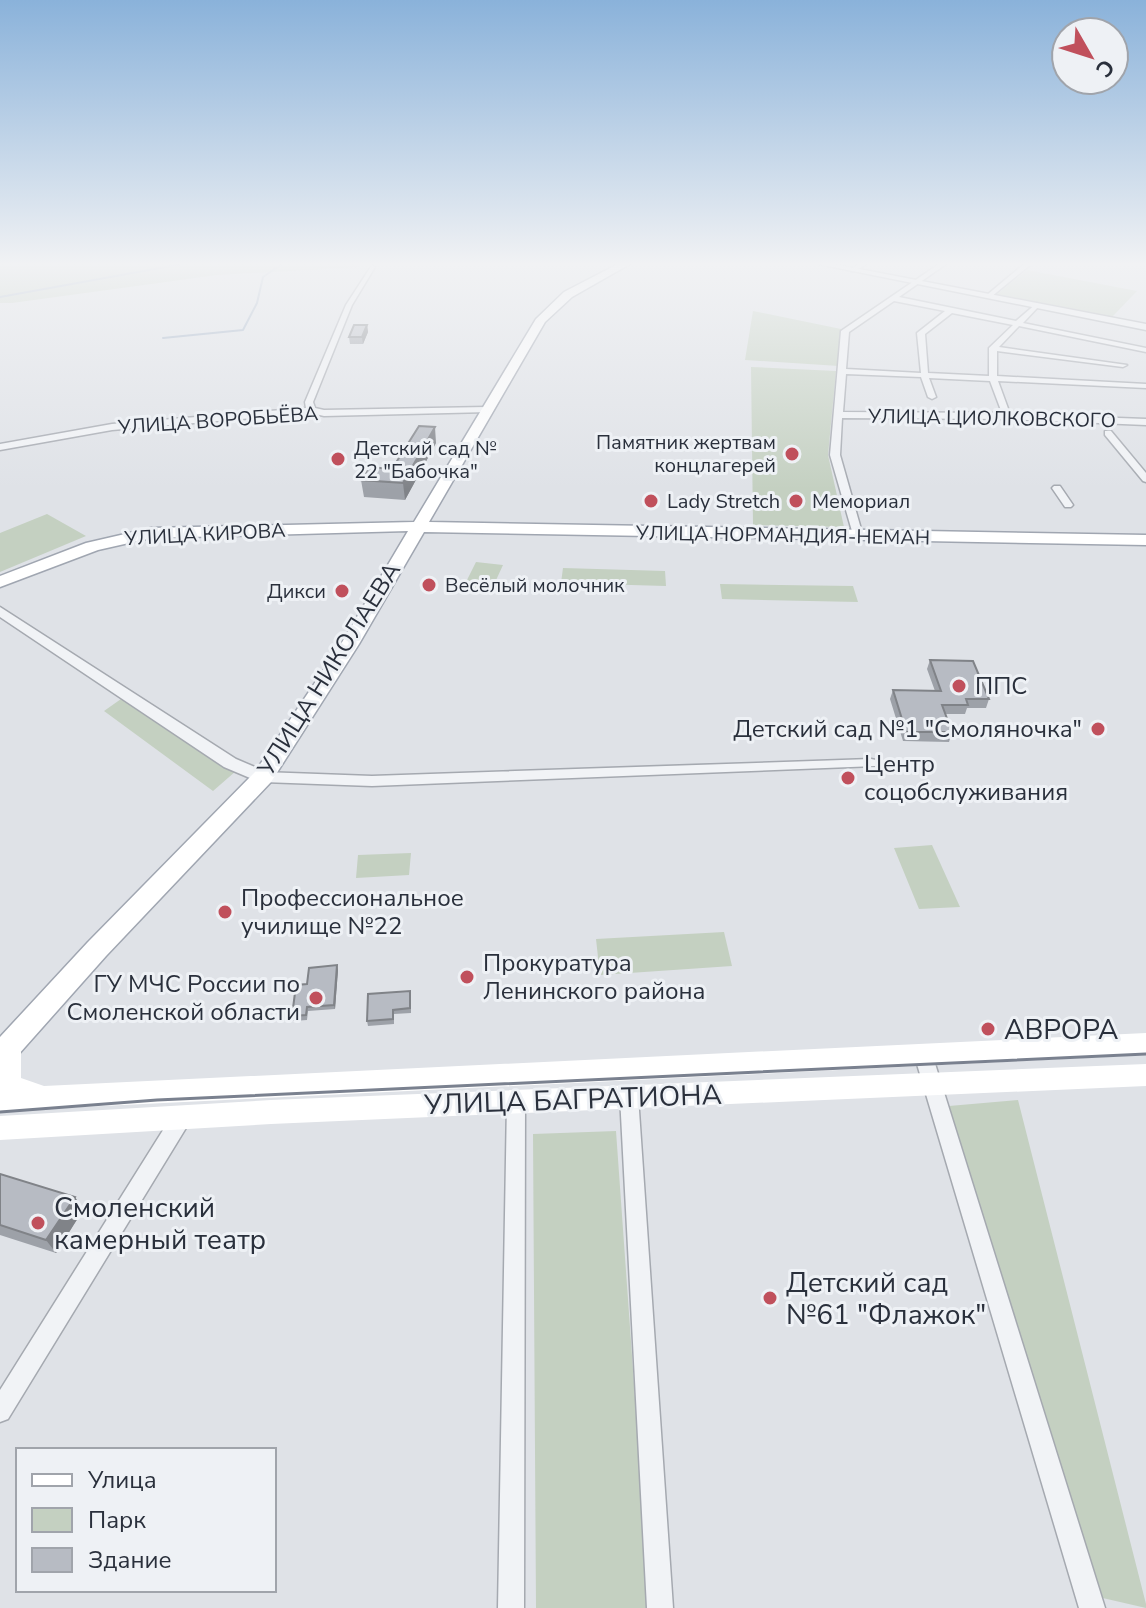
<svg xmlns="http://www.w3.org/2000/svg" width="1146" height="1608" font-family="'Nunito Sans',sans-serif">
<rect width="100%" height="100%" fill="#dfe2e7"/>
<path fill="#c4d0c1" d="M0 264H358L360 267 217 275 12 303H0Z
M1027 270 1137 291 1112 317 996 295Z
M753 311 841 329 839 366 745 360Z
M751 367 836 371 828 455 844 527 753 525Z
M47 514 86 536 0 572V533Z
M476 562 503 565 491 591 463 588Z
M563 568 665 571 666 586 561 583Z
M720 584 853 586 858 602 722 599Z
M121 699 236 771 213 791 104 711Z
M932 845 960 907 919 909 894 848Z
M411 853 409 875 356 878 358 855Z
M724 932 732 966 600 975 596 939Z
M1018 1100 1146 1604V1608L1094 1596 949 1106Z
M616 1131 650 1608H536L533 1134Z"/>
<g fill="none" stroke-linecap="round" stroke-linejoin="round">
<path stroke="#9daec4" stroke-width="2" d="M0 297 182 264
M163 338 243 330 257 303 263 277 282 264"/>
<defs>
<path id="minor" d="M859 264H866L855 271H851V269Z
M939 264H946L899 297 1016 321 1037 303 1039 306 1023 323 1146 348V352L1019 326 999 347 1127 365 1123 367 997 351V376L1146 384V388L998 381 1010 414 1146 419V425L1007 419 842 418 840 455 863 536 854 538 830 455 841 331ZM894 301 945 311 917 333 921 373 846 369 849 332ZM952 313 1013 325 989 348V376L928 373 925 334ZM846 374 921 377 928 397 932 399 936 397 929 378 990 381 1002 413 843 412Z
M1024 264H1031L991 297H987V295Z
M372 265 375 267 352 305 313 402 315 408 324 410 486 407 490 410 489 412 324 416 311 413 112 430 0 450V444L112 424 306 408 305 402 346 305Z
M1105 431H1111L1146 473V482L1143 481 1105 435Z
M1054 486H1060L1073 505 1071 507H1065L1052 488Z
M871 759 876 760 878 763 876 766 372 786 263 782 256 777 263 772 372 776Z
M923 1046 929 1049 932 1054 1105 1608H1079L914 1054 917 1049Z
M629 1088 635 1090 638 1096 673 1608H647L620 1096 623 1090Z
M516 1094 522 1096 525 1102 524 1608H498L507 1102 510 1096Z
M182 1109 189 1111 191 1117 189 1123 8 1419 0 1422V1390L175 1111Z"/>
<path id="tertiary" d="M818 264H833L1146 324V330Z
M0 607 236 759 269 773 272 777 269 781H257L224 767 0 617Z"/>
<path id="primary" d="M618 264H630L572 297 545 322 429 522 1146 535V545L424 532 359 644 271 782 106 956 10 1064 0 1068V1037L88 942 255 772 341 644 408 531 151 538 98 550 0 587V576L86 543 151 528 414 522 536 319 564 292Z"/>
</defs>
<use href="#minor" stroke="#a5a9b0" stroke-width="3"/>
<use href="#tertiary" stroke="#a5a9b0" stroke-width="3"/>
<use href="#primary" stroke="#a0a6b1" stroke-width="3"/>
<use href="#minor" fill="#f1f3f6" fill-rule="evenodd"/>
<use href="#tertiary" fill="#f1f3f6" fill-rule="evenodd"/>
<path fill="#fff" fill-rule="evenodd" d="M1146 1033V1055L0 1111V1040L9 1036 18 1040 21 1047V1078L44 1086Z
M1146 1064V1086L271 1124 0 1140V1116L271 1100Z"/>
<use href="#primary" fill="#fff" fill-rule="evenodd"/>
<path stroke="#7a818f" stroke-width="3" d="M0 1112 157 1100 1146 1054"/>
</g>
<path fill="#9da1a8" d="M367 325 368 332 363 344H350L349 337Z
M436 443 405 500 364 497 361 480 392 469Z
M930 660 989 699 986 708H967L965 714H945L952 732 949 742 903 741 890 699 893 690 935 691 927 669Z
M337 965 338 970 335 1009 308 1011 307 1020 293 1021 292 1016 307 984Z
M411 995V1013L394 1014V1024L368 1026 367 1021Z
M0 1174 75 1197 83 1210 56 1253 0 1235Z"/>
<path fill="#808388" d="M367 325 368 332 363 344 362 337Z
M435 427 436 443 405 500 403 483Z
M337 965 338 970 335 1009 334 1005Z
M75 1197 83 1210 56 1253 46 1240Z"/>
<path fill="#b7bbc3" stroke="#808388" stroke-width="2" d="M354 325H367L362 337H349Z
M419 426 435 427 403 483 361 480 369 467 392 469Z
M930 660 973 661 989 699H966L968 705H942L952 732H906L893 690 941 691Z
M337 965 334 1005 307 1007 306 1015 292 1016 296 985 307 984 309 968Z
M410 991V1008L393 1010V1019L367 1021 368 994Z
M0 1174 75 1197 46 1240 0 1225Z"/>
<linearGradient id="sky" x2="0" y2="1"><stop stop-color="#8ab2da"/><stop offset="0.54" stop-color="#f1f2f4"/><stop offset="1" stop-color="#f1f2f4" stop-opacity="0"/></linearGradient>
<rect width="1146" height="489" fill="url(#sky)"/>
<g fill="#c0505c" stroke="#eef1f5" stroke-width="3">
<circle cx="792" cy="454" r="8"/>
<circle cx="338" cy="459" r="8"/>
<circle cx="651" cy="501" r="8"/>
<circle cx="796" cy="501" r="8"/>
<circle cx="429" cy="585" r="8"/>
<circle cx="342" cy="591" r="8"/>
<circle cx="959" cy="686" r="8"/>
<circle cx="1098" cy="729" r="8"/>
<circle cx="848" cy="778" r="8"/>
<circle cx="225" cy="912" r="8"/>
<circle cx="467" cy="977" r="8"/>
<circle cx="316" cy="998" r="8"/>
<circle cx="988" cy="1029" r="8"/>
<circle cx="38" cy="1223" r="8"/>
<circle cx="770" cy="1298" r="8"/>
</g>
<g text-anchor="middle" stroke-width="6" stroke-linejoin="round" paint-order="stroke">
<g font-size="20" fill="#2a303c" stroke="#eef1f5">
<text transform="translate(992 418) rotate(1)" y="7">УЛИЦА ЦИОЛКОВСКОГО</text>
<text transform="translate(218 420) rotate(-4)" y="7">УЛИЦА ВОРОБЬЁВА</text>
<text transform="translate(205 534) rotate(-3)" y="7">УЛИЦА КИРОВА</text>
<text transform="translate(783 535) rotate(1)" y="7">УЛИЦА НОРМАНДИЯ-НЕМАН</text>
</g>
<g font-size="20" fill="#2a303c" stroke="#eef1f5" text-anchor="start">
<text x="776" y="449" text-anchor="end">Памятник жертвам<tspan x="776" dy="23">концлагерей</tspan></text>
<text x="354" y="455">Детский сад №<tspan x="354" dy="23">22 "Бабочка"</tspan></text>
<text x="667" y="508">Lady Stretch</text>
<text x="812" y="508">Мемориал</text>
<text x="445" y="592">Весёлый молочник</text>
<text x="326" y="598" text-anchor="end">Дикси</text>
</g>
<g font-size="24" fill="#2a303c" stroke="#eef1f5">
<text transform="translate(329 669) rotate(-58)" y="8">УЛИЦА НИКОЛАЕВА</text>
</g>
<g font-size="24" fill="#2a303c" stroke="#eef1f5" text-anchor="start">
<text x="975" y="694">ППС</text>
<text x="1082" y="737" text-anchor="end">Детский сад №1 "Смоляночка"</text>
<text x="864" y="772">Центр<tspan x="864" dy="28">соцобслуживания</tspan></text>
<text x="241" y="906">Профессиональное<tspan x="241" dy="28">училище №22</tspan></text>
<text x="483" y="971">Прокуратура<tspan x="483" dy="28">Ленинского района</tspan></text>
<text x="300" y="992" text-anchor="end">ГУ МЧС России по<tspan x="300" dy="28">Смоленской области</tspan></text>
</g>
<g font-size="28" fill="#2a303c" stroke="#eef1f5" text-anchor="start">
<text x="1004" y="1039">ABPOPA</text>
<text x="54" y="1217">Смоленский<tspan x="54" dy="32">камерный театр</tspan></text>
<text x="786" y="1292">Детский сад<tspan x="786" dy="32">№61 "Флажок"</tspan></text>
</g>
<g font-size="28" fill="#2a303c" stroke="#eef1f5">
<text transform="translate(573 1099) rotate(-2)" y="10">УЛИЦА БАГРАТИОНА</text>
</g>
</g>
<rect x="16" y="1448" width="260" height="144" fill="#eef1f5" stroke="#a0a4ab" stroke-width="2"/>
<rect x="32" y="1474" width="40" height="12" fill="#ffffff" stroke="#a0a4ab" stroke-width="2"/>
<text x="88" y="1488" font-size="24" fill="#2a303c">Улица</text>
<rect x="32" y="1508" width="40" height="24" fill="#c4d0c1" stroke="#a0a4ab" stroke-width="2"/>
<text x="88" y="1528" font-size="24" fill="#2a303c">Парк</text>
<rect x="32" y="1548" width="40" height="24" fill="#b7bbc3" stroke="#a0a4ab" stroke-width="2"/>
<text x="88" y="1568" font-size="24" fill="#2a303c">Здание</text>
<g transform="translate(1090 56) rotate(129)"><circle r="38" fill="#eef1f5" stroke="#a0a4ab" stroke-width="2"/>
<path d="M0-6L14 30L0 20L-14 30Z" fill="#c0505c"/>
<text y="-12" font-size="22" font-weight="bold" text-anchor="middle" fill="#2a303c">С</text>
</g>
</svg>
